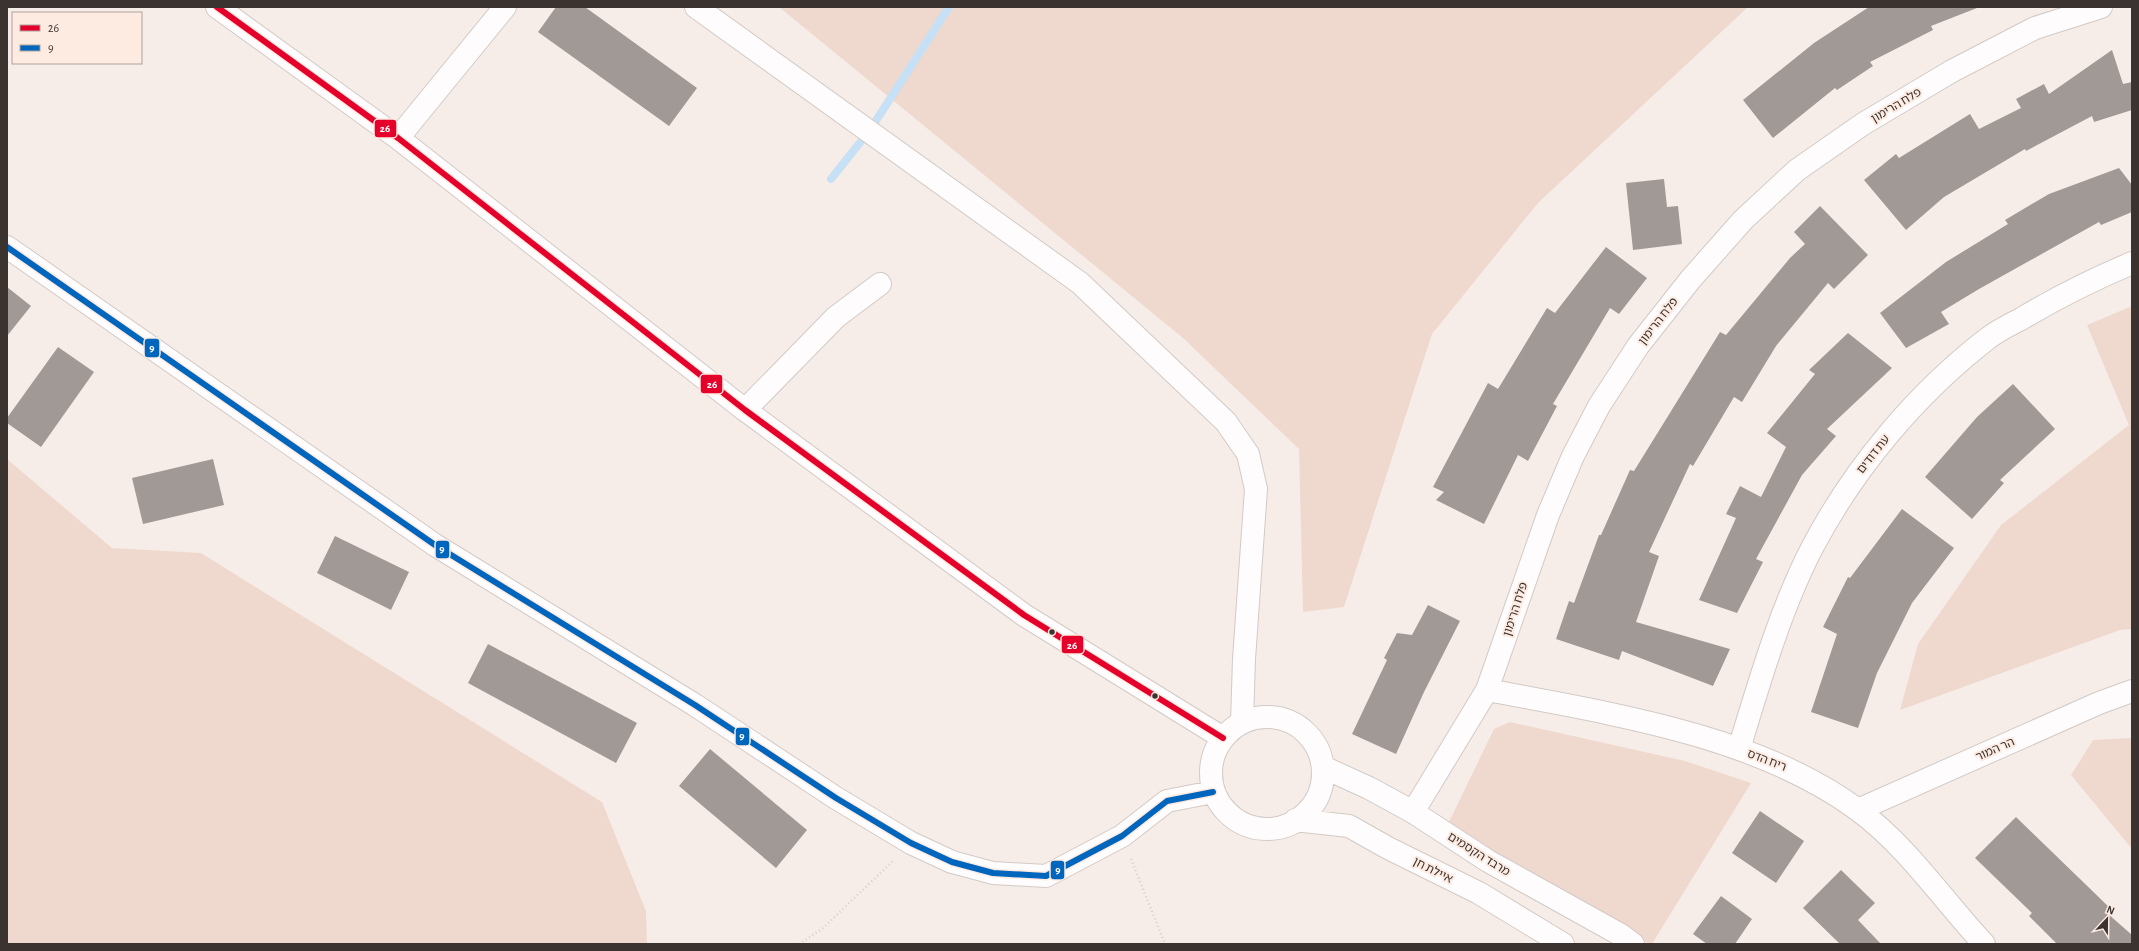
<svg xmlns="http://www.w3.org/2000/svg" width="2139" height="951" font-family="'Alegreya Sans','Noto Sans Hebrew',sans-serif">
<rect width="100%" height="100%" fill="#f7ede8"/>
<path fill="#efd9ce" d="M779 7H1748L1538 203 1432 334 1344 607 1303 612 1299 449 1183 338Z
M2132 306V629L2120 630 1900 710 1918 644 2001 525 2129 425 2087 325Z
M7 459 112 548 201 553 602 802 646 911 647 944H7Z
M1510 722 1685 761 1751 783 1652 944H1649L1448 824 1494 729Z
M2132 738V849L2071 775 2093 740Z"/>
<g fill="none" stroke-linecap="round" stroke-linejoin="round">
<path stroke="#c6e0f5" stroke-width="8" d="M831 179 870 130 949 7"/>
</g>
<path fill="#a09995" d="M556 7H585L697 88 669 126 538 32Z
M1869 7 1977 8 1931 26 1933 30 1870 62 1873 66 1837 90 1835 88 1773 138 1743 100 1814 43Z
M2112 50 2123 84 2132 82V110L2094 122 2092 116 2026 151 2025 149 1944 197 1906 230 1864 180 1896 154 1899 158 1970 114 1979 129 2021 108 2016 99 2044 84 2049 94Z
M2119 168 2132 185V212L2101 225 2099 222 1979 289 1941 312 1949 324 1906 348 1880 313 1946 262 2008 224 2005 220 2049 194Z
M1664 179 1667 207 1678 206 1682 244 1633 250 1626 183Z
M1820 206 1868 255 1834 289 1828 283 1776 346 1742 402 1734 397 1693 466 1690 464 1649 552 1659 556 1636 622 1730 649 1713 686 1622 651 1619 660 1556 639 1569 601 1574 603 1599 535H1601L1630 470 1634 471 1720 332 1726 335 1790 258 1805 244 1794 232Z
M1606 247 1647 278 1619 314 1610 308 1553 404 1557 406 1528 461 1518 455 1484 524 1436 500 1444 492 1433 487 1488 383 1498 389 1547 308 1555 313Z
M7 287 31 306 7 336Z
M1848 333 1892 368 1827 429 1836 436 1802 475 1756 559 1763 562 1737 613 1699 600 1736 518 1726 514 1740 486 1761 497 1786 447 1767 433 1815 374 1809 370Z
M58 347 94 372 41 447 7 423V418Z
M2013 384 2055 429 2000 480 2004 483 1972 519 1925 477 1977 417Z
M213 459 224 505 143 524 132 478Z
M1902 509 1954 548 1912 603 1877 673 1858 728 1811 712 1837 634 1823 627 1848 577 1850 578Z
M335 536 409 572 391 610 317 573Z
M1428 605 1460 621 1424 692 1396 754 1352 734 1387 660 1384 658 1397 633 1412 635Z
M488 644 637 723 616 763 468 683Z
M710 749 807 830 776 868 679 786Z
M1760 811 1804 841 1776 883 1732 853Z
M2016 817 2111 909 2107 913 2132 935V944H2057L2029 916 2032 913 1975 858Z
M1841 870 1875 903 1858 920 1881 944H1840L1803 908Z
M1721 896 1752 919 1735 944H1707L1693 934Z"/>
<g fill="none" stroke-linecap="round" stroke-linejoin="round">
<defs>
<path id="minor" d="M217 7 398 138 745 410 1024 615 1223 738
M696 7 1080 283 1226 422 1248 454 1256 489 1244 659 1242 723
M398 138 505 7
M7 247 435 545 695 705 836 798 911 843 952 862 993 873 1046 876 1122 836 1167 801 1213 792
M745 410 836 317 880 284
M1487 690C1608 713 1757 735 1858 810 1907 846 1943 900 1984 944
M1211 773a56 56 0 1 1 112 0a56 56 0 1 1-112 0Z
M1739 749C1759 683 1781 607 1813 546 1855 467 1916 394 1987 339 1997 331 2009 325 2021 319 2056 298 2094 279 2132 263
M1323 767 1369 788 1413 812 1488 861 1621 935 1633 944
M1858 810 2099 703 2132 691
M1413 812 1487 690 1548 515 1573 456 1599 406 1638 346 1690 280 1743 220 1797 170 1863 124 1952 71 2035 28 2101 7
M1295 820 1349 826 1388 848 1479 893 1563 944"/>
</defs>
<use href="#minor" stroke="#d2cac6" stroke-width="24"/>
<path stroke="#d3cfcd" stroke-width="2.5" stroke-dasharray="1 3" stroke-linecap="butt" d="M1131 859 1165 944
M799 944 822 929 894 860"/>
<use href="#minor" stroke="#fefcfc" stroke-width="22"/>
<defs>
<path id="bus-1" d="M217 7 398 138 745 410 1024 615 1223 738"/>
<path id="bus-2" d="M7 247 435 545 695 705 836 798 911 843 952 862 993 873 1046 876 1122 836 1167 801 1213 792"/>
</defs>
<use href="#bus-1" stroke="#fdebe2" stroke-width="9"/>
<use href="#bus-2" stroke="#fdebe2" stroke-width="9"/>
<use href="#bus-1" stroke="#e4002b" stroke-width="6"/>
<use href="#bus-2" stroke="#0065bd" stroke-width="6"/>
</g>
<g fill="#3a3330" stroke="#fdebe2" stroke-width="1.5">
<circle cx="1052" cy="632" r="3.5"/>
<circle cx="1155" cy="696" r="3.5"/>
</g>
<g text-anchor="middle" stroke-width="4" stroke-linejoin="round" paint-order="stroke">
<g font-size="12" fill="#3a3330" stroke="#fdebe2">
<text transform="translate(1896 105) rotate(-31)" y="4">פלח הרימון</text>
<text transform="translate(1658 321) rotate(-52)" y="4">פלח הרימון</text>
<text transform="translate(1873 454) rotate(-52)" y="4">עת דודים</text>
<text transform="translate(1515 609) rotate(-72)" y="4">פלח הרימון</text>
<text transform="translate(1995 749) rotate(-24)" y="4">הר המור</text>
<text transform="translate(1767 760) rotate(21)" y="4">ריח הדס</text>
<text transform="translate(1479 854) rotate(32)" y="4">מרבד הקסמים</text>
<text transform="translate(1433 870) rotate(27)" y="4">איילת חן</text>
</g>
</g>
<g stroke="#fdebe2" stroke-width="1.5">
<rect x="374" y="119" width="23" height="19" rx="4" fill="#e4002b"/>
<rect x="144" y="338" width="16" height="20" rx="4" fill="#0065bd"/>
<rect x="700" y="374" width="23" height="20" rx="4" fill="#e4002b"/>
<rect x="435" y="540" width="15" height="19" rx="4" fill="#0065bd"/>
<rect x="1061" y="635" width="23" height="19" rx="4" fill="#e4002b"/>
<rect x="735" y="727" width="15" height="19" rx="4" fill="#0065bd"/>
<rect x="1050" y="860" width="15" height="20" rx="4" fill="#0065bd"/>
</g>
<g font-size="11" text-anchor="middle" font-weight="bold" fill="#fff">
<text x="385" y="132">26</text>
<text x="152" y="352">9</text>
<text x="712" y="388">26</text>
<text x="442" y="553">9</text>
<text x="1072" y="649">26</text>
<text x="742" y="740">9</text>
<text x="1058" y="874">9</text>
</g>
<rect width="2139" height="951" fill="none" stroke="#3a3330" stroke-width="16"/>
<rect x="12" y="12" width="130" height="52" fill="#fdebe2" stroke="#afa19b"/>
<rect x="20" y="25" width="20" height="6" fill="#e4002b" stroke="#afa19b"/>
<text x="48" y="32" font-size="12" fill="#3a3330">26</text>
<rect x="20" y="45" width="20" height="6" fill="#0065bd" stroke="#afa19b"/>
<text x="48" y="52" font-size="12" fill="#3a3330">9</text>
<g transform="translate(2107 919) rotate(22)" stroke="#fdebe2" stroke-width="3" paint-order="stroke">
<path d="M0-3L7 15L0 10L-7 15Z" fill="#3a3330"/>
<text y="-6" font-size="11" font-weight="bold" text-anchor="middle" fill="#3a3330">N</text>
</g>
</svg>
